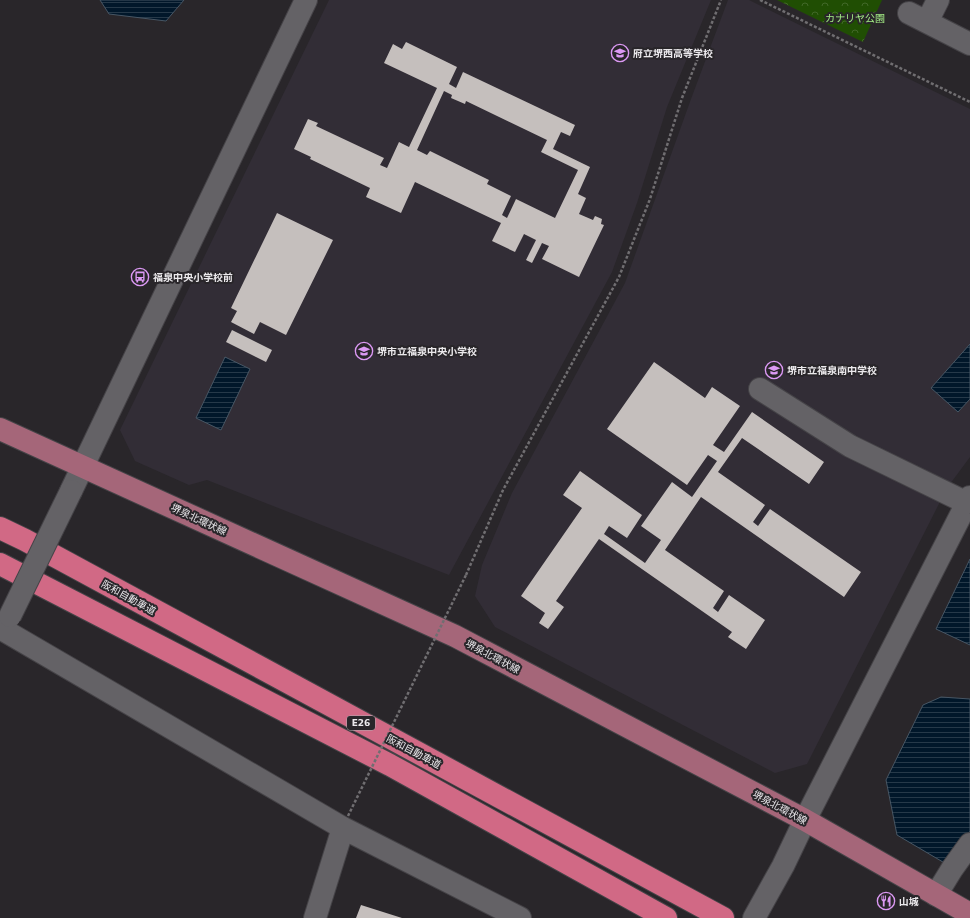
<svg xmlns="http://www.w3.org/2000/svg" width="970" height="918" font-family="'DejaVu Sans','Noto Sans JP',sans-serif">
<defs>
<pattern id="park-crowns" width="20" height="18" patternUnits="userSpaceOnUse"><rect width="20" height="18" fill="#204e03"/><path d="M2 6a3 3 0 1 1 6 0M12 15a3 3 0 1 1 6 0" fill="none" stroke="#416828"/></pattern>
<pattern id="water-rules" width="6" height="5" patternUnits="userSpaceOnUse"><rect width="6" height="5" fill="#01172a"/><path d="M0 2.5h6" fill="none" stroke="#263949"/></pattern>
</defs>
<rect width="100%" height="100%" fill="#29262a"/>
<path fill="#322d36" d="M329 0H711L667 107 637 203 612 272 449 575 207 480 189 485 135 461 120 430Z
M728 0H749L970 109V457L947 488 807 764 775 773 495 627 475 596 482 565 512 493 625 283 691 99Z"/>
<path fill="url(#park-crowns)" d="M777 0H882L863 42Z"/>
<path fill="url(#water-rules)" stroke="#475664" d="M100 0H184L166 21 109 14Z
M970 344V399L958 412 931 388Z
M225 357 250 369 221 430 196 418Z
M970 559V645L936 629Z
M941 697 970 699V831L948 865 897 835 886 780 923 705Z"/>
<path fill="#c5bfbd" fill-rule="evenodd" d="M406 42 457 67 449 84 456 88 463 72 575 125 570 136 561 132 553 149 590 167 578 194 586 198 579 214 593 220 595 216 602 219 601 224 604 225 579 277 542 259 549 246 542 243 532 263 526 260 536 240 524 234 515 252 492 241 501 223 415 182 401 213 366 197 370 188 310 159 311 157 294 149 308 119 318 123 316 126 384 158 380 165 387 168 399 142 409 147 437 88 384 63 393 44 402 49ZM444 91 452 95 451 98 465 104 466 101 547 140 541 152 578 170 555 218 516 199 507 218 502 215 511 196 487 184 489 180 430 151 427 155 417 150Z
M277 213 333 240 286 335 260 322 254 334 231 322 237 311 231 308Z
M232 330 272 350 266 362 226 342Z
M654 362 705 398 712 387 740 406 713 445 724 452 752 412 824 462 809 484 742 438 718 472 765 505 753 522 758 526 770 509 861 572 844 597 701 497 665 550 724 591 713 608 718 612 729 595 765 620 746 649 728 637 732 632 599 539 556 601 564 607 548 629 539 623 545 613 521 596 582 508 563 495 580 471 642 515 627 538 609 526 604 534 645 563 661 540 641 526 672 482 692 497 717 461 708 455 687 485 607 429Z
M361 905 402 918H356Z"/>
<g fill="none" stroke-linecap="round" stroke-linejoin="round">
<defs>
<path id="minor" d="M909 13 970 44
M927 22 938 0
M760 389 850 446 967 503
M71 491 306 0
M0 628 343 828 520 918
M936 895 952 869 970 844
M315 918 343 828
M754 918 783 866 805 820 970 497"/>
<path id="major" d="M0 429 455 636 805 820 970 914"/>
<path id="highway" d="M0 528 25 540 723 918
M0 564 390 765 666 918"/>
</defs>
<use href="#minor" stroke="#454347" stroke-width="24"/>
<use href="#major" stroke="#454347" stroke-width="24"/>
<use href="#highway" stroke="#454347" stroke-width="24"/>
<path stroke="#706e71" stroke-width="2.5" stroke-dasharray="3 2" stroke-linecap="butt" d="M760 0 970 102
M466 575 503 490 619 277 650 199 682 98 721 0"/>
<use href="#minor" stroke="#646266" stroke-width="22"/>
<use href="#major" stroke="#a56679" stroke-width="22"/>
<use href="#highway" stroke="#d16985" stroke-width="22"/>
<defs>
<path id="minor-bridge" d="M10 616 71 491"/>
</defs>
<use href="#minor-bridge" stroke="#454347" stroke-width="24" stroke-linecap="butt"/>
<path stroke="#706e71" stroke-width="2.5" stroke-dasharray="3 2" stroke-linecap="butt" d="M348 816 466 575"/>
<use href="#minor-bridge" stroke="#646266" stroke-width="22"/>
</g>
<defs>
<symbol id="school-ring" viewBox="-11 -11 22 22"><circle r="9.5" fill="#29262a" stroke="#dc99f4" stroke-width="1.5"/><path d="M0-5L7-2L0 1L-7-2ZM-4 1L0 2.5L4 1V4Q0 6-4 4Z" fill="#dc99f4"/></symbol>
<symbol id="bus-ring" viewBox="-11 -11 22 22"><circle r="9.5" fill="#29262a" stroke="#dc99f4" stroke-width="1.5"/><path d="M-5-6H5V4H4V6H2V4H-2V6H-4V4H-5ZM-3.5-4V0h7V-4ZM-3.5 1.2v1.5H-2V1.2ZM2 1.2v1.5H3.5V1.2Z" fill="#dc99f4"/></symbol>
<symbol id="restaurant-ring" viewBox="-11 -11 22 22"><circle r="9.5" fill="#29262a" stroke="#dc99f4" stroke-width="1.5"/><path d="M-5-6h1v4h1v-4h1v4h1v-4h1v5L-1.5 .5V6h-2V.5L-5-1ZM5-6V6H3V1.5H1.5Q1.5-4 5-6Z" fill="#dc99f4"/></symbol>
</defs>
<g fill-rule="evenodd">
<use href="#school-ring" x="610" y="43" width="20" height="20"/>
<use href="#bus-ring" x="130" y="267" width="20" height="20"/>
<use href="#school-ring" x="354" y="341" width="20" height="20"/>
<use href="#school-ring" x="764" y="360" width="20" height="20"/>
<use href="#restaurant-ring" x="876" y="891" width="20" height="20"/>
</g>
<g text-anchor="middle" stroke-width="4" stroke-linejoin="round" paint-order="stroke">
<rect fill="#29262a" stroke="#b1aeb2" stroke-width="1" x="347" y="716" width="28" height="14" rx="3"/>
<g font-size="9" font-weight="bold" fill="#ebe9ec">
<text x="361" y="726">E26</text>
</g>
<g font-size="10" fill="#a4ed86" stroke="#29262a">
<text x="855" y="22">カナリヤ公園</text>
</g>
<g font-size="10" font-weight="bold" fill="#ebe9ec" stroke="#29262a" text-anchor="start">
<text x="633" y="57">府立堺西高等学校</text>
<text x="153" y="281">福泉中央小学校前</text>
<text x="377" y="355">堺市立福泉中央小学校</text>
<text x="787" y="374">堺市立福泉南中学校</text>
<text x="899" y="905">山城</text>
</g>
<g font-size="10" fill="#ebe9ec" stroke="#29262a">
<text transform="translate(199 519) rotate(25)" y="4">堺泉北環状線</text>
<text transform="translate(129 597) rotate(29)" y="4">阪和自動車道</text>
<text transform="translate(493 656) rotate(28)" y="4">堺泉北環状線</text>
<text transform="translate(414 751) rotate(28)" y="4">阪和自動車道</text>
<text transform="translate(780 807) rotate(28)" y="4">堺泉北環状線</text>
</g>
</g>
</svg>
